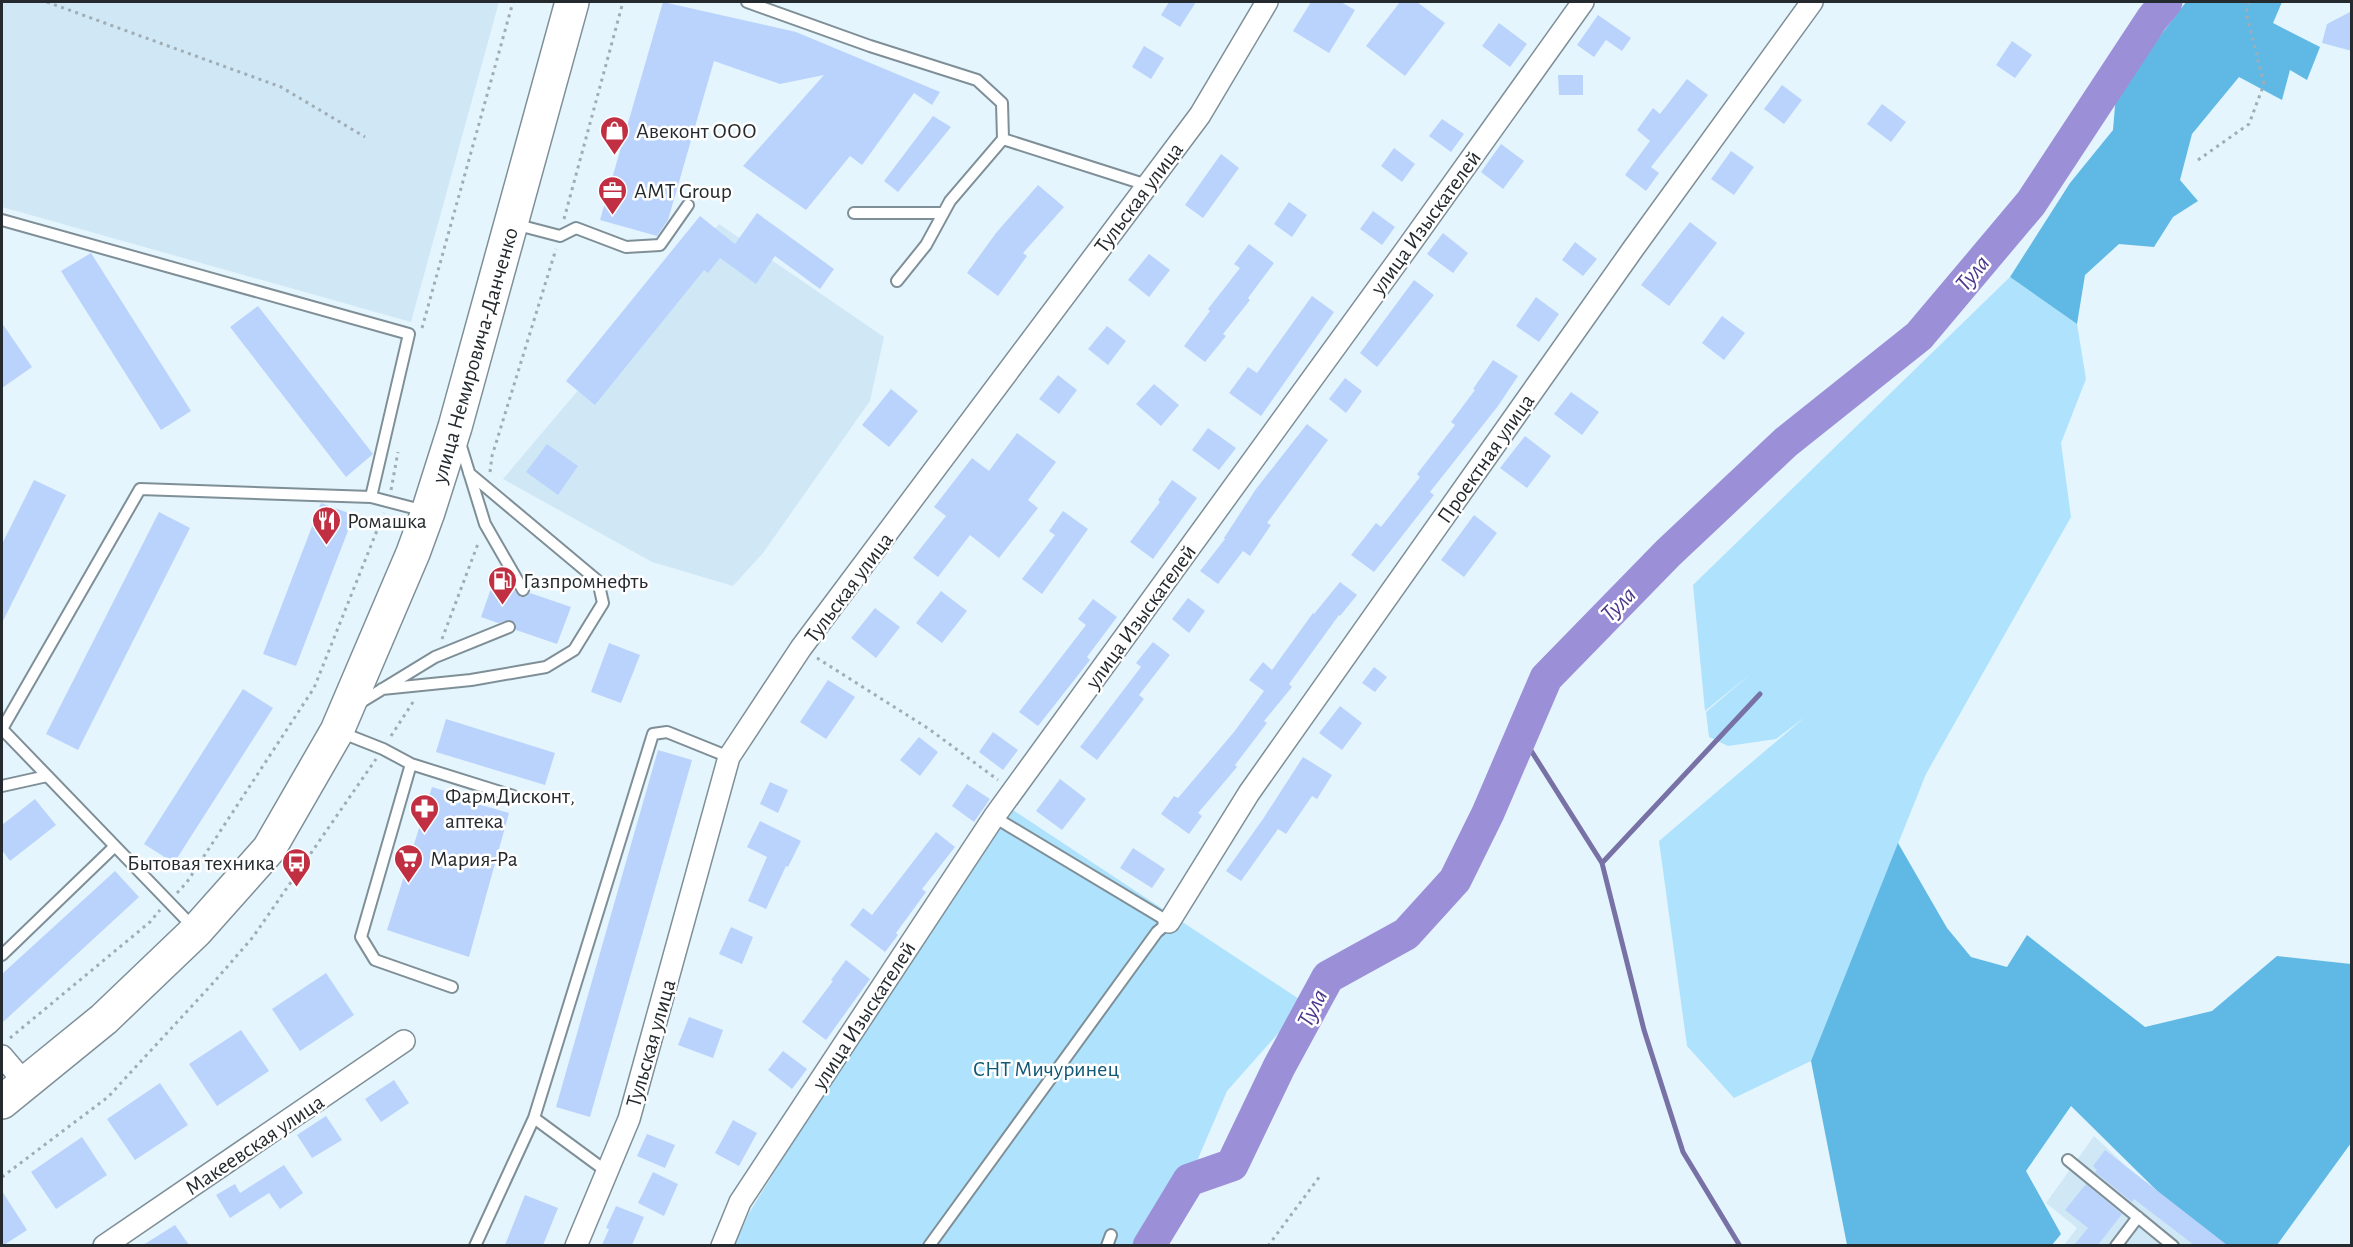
<svg xmlns="http://www.w3.org/2000/svg" width="2353" height="1247" font-family="'Alegreya Sans',sans-serif">
<rect width="100%" height="100%" fill="#e4f5fe"/>
<path fill="#d0e8f5" d="M2 2H499L411 322 2 207Z
M719 224 884 337 870 401 763 553 733 586 652 562 503 479Z
M2094 1136 2210 1245H2064L2077 1228 2046 1203Z"/>
<path fill="#afe2fd" d="M2010 277 2077 324 2086 379 2061 443 2071 517 1926 774 1811 1061 1734 1098 1687 1046 1659 841 1805 717 1776 739 1728 746 1709 737 1706 712 1753 672 1705 711 1693 585Z
M1004 804 1305 1003 1227 1091 1161 1245 734 1246 749 1213 994 817Z"/>
<path fill="#60b9e5" d="M2186 2H2282L2273 23 2320 47 2307 80 2290 70 2282 100 2239 77 2192 134 2180 180 2198 201 2173 217 2154 247 2119 244 2085 275 2077 324 2010 277 2070 183 2113 130 2116 94Z
M1898 843 1947 928 1971 957 2007 967 2027 935 2145 1027 2212 1011 2277 956 2351 964V1143L2277 1245H2212L2071 1106 2026 1171 2061 1234 2052 1245H1847L1811 1061Z"/>
<g fill="none" stroke-linecap="round" stroke-linejoin="round">
<path stroke="#7771a5" stroke-width="5" d="M1546 678 1525 741 1602 863 1644 1030 1683 1152 1740 1246
M1602 863 1760 694"/>
<path stroke="#9b8fd8" stroke-width="33" d="M1149 1246 1189 1180 1232 1165 1279 1067 1328 977 1406 934 1455 880 1488 813 1546 678 1668 553 1786 442 1919 336 2031 203 2152 19 2166 2"/>
</g>
<path fill="#bad3fc" d="M663 2 796 32 940 92 932 105 914 93 862 165 850 156 806 210 743 166 824 75 780 84 714 61 668 220 657 236 600 220Z
M1169 2H1196L1180 27 1161 15Z
M1311 2H1341L1355 10 1329 53 1293 31Z
M1400 2H1417L1445 23 1405 76 1366 46Z
M2352 11V51L2322 43 2327 24Z
M1598 15 1631 38 1622 51 1606 40 1594 57 1577 45Z
M1499 23 1527 44 1510 67 1482 46Z
M2012 41 2032 55 2015 78 1996 65Z
M1144 46 1164 58 1151 79 1132 67Z
M1558 75H1583V95H1559Z
M1687 79 1708 95 1651 167 1659 173 1646 191 1625 175 1650 141 1637 130 1653 108 1660 114Z
M1782 85 1802 100 1784 124 1764 109Z
M1882 104 1906 122 1891 142 1867 124Z
M933 116 951 127 898 192 884 181Z
M1442 119 1464 134 1451 152 1429 136Z
M1501 144 1524 161 1503 189 1481 172Z
M1394 148 1415 164 1402 182 1381 166Z
M1731 151 1754 167 1734 195 1711 179Z
M1221 154 1239 168 1203 218 1185 205Z
M1038 185 1064 207 1023 253 1027 256 998 296 967 273 996 233Z
M1289 202 1307 215 1292 237 1274 224Z
M1373 211 1395 227 1382 245 1360 229Z
M757 213 834 269 820 289 775 256 756 284 720 258 708 273 704 270 595 405 566 381 700 216 735 244Z
M1690 222 1717 243 1669 306 1641 285Z
M1443 233 1468 253 1453 273 1427 254Z
M1575 242 1597 259 1583 276 1562 260Z
M1249 244 1274 263 1248 298 1250 300 1223 334 1226 336 1205 362 1184 346 1210 311 1208 309 1240 268 1234 264Z
M91 253 191 411 161 430 61 271Z
M1149 254 1170 270 1149 297 1128 280Z
M1414 280 1434 295 1377 367 1360 353Z
M1312 296 1334 312 1261 416 1229 393 1248 367 1257 373Z
M1536 297 1559 314 1539 342 1516 326Z
M258 306 373 454 346 477 230 327Z
M1722 316 1745 333 1724 360 1702 343Z
M2 323 32 367 2 388Z
M1107 326 1126 341 1108 365 1088 349Z
M1493 360 1518 376 1498 406 1430 492 1434 495 1374 572 1351 555 1376 523 1381 527 1420 477 1417 474 1455 425 1451 422 1475 390 1473 389Z
M1058 375 1077 390 1059 414 1039 399Z
M1345 378 1362 391 1346 413 1329 399Z
M1154 384 1179 405 1161 426 1136 404Z
M891 389 918 411 889 447 862 425Z
M1571 392 1599 412 1582 435 1554 414Z
M1307 424 1328 440 1267 523 1271 525 1250 556 1243 551 1218 584 1200 571 1225 539 1224 538 1256 489Z
M1208 428 1236 448 1219 470 1192 450Z
M1017 433 1056 462 1028 500 1038 508 999 558 970 535 938 577 913 558 946 516 934 507 972 458 989 471Z
M1525 436 1551 456 1527 488 1500 468Z
M547 444 578 466 558 495 526 472Z
M34 480 66 495 2 623V544Z
M1172 480 1197 498 1153 559 1130 542 1160 502 1158 500Z
M321 503 354 515 296 666 263 654Z
M1063 511 1088 529 1042 594 1022 579 1055 535 1049 531Z
M159 512 190 528 78 750 46 734Z
M1474 515 1497 533 1464 577 1441 560Z
M494 580 512 587 520 597H526L530 593 571 607 557 644 516 630V624L511 620 498 623 481 617Z
M1340 582 1357 595 1340 616 1339 615 1289 684 1292 687 1264 721 1267 723 1235 765 1237 767 1198 813 1202 816 1189 834 1161 814 1174 796 1178 798 1234 732 1264 691 1249 680 1263 662 1272 670 1313 613 1314 614Z
M941 591 967 611 942 643 916 623Z
M1188 598 1205 611 1189 633 1172 619Z
M1093 599 1117 617 1087 657 1090 660 1038 726 1019 712 1086 625 1078 619Z
M875 608 900 627 876 658 851 638Z
M1153 642 1170 655 1139 695 1144 699 1097 760 1080 747 1141 667 1136 663Z
M609 643 640 655 621 703 591 692Z
M1374 667 1387 677 1375 692 1362 683Z
M828 680 855 697 826 739 800 722Z
M243 689 273 708 174 863 144 844Z
M1340 706 1362 723 1342 750 1319 733Z
M446 719 555 753 545 785 436 752Z
M993 732 1018 750 1003 770 979 752Z
M919 737 938 752 920 776 900 760Z
M658 750 692 760 590 1117 556 1107Z
M1303 757 1332 775 1317 799 1312 796 1286 834 1278 829 1241 881 1226 871 1263 819Z
M1060 779 1086 799 1062 830 1036 811Z
M770 782 788 790 778 813 760 804Z
M967 784 990 799 974 822 952 806Z
M432 787 472 799 471 802 509 813 469 957 387 930Z
M35 799 56 825 10 861 2 850V825Z
M760 821 801 841 788 867 786 866 766 909 748 901 767 857 747 847Z
M936 832 955 847 922 889 926 892 896 933 898 935 885 952 850 925 863 908 872 915Z
M1133 848 1165 869 1152 888 1120 868Z
M115 871 139 897 2 1023V974Z
M731 927 753 937 742 964 719 954Z
M846 960 870 979 826 1040 802 1022 833 981 831 980Z
M326 973 354 1015 300 1051 272 1009Z
M689 1017 723 1030 713 1058 678 1045Z
M241 1030 269 1071 217 1106 189 1064Z
M783 1051 807 1069 792 1089 768 1070Z
M394 1080 409 1103 381 1122 365 1099Z
M160 1083 188 1125 135 1160 107 1119Z
M326 1116 342 1140 312 1158 297 1135Z
M733 1120 757 1133 739 1166 715 1153Z
M647 1134 675 1145 665 1168 637 1156Z
M82 1137 107 1175 56 1209 31 1172Z
M2105 1150 2227 1245H2194L2134 1199 2132 1202 2095 1172 2097 1170 2093 1166Z
M284 1165 303 1193 280 1209 269 1193 230 1218 216 1195 235 1184 240 1193Z
M653 1172 678 1184 664 1216 638 1203Z
M2086 1184 2122 1214 2098 1245H2074L2088 1228 2065 1210Z
M2 1191 27 1230 4 1245H2Z
M525 1195 558 1208 543 1245H505Z
M616 1206 644 1217 632 1245H602L609 1229 606 1228Z
M175 1225 189 1245H143Z"/>
<g fill="none" stroke-linecap="round" stroke-linejoin="round">
<defs>
<path id="service" d="M747 2 870 46 977 80 1002 103 1003 139 950 201 926 245 897 281
M1003 139 1147 185
M854 213H943
M2 220 409 334 371 497
M514 224 560 236 576 228 626 247 660 245 688 205
M460 443 485 524 523 590
M382 689 471 680 546 667 574 650 603 603 598 581 469 473
M358 704 435 657 509 627
M2 729 140 489 371 497 425 511
M2 729 194 928
M340 732 383 749 411 764
M2 786 47 776
M2 955 115 846
M452 987 375 960 361 937 411 764 513 796
M534 1118 606 1171
M2068 1160 2173 1246
M475 1246 534 1118 653 734 667 732 729 757
M929 1246 1157 932 1169 922 994 817
M1107 1246 1111 1235
M2116 1246 2138 1217"/>
<path id="minor" d="M1169 922 1249 793 1633 249 1812 2
M2 1056 25 1083
M104 1246 404 1041
M576 1246 629 1119 729 757 801 648 1200 115 1267 2
M722 1246 740 1202 994 817 1405 251 1583 2"/>
<path id="primary" d="M2 1102 104 1019 196 931 269 849 337 731 413 553 428 512 455 427 572 2"/>
</defs>
<use href="#service" stroke="#7f8f97" stroke-width="14"/>
<use href="#minor" stroke="#7f8f97" stroke-width="24"/>
<use href="#primary" stroke="#7f8f97" stroke-width="36"/>
<path stroke="#a0adb4" stroke-width="3" stroke-dasharray="3 4.5" stroke-linecap="butt" d="M47 2 281 87 365 137
M2198 160 2249 124 2264 84 2246 12 2249 2
M564 219 623 2
M422 328 513 2
M490 472 492 456 556 249
M391 490 398 452
M442 639 479 541
M817 658 929 729 998 780
M391 736 415 699
M177 893 187 882 314 688 384 513
M10 1038 150 922 160 910
M2 1177 108 1097 214 982 253 937 376 759
M1268 1246 1320 1176"/>
<use href="#service" stroke="#fff" stroke-width="10"/>
<use href="#minor" stroke="#fff" stroke-width="21"/>
<use href="#primary" stroke="#fff" stroke-width="33"/>
</g>
<defs>
<symbol id="shop-pin" viewBox="-11 -11 22 30"><path d="M0 17L-7.5 6A9.5 9.5 0 1 1 7.5 6Z" fill="#c02f42" stroke="#fff"/><path d="M-5-2.5h2.3a2.7 3.5 0 0 1 5.4 0H5L5.5 6h-11ZM-1.5-2.5h3a1.5 2.3 0 0 0-3 0Z" fill="#fff"/></symbol>
<symbol id="office-pin" viewBox="-11 -11 22 30"><path d="M0 17L-7.5 6A9.5 9.5 0 1 1 7.5 6Z" fill="#c02f42" stroke="#fff"/><path d="M-6-3h4V-5.5h4V-3h4V5H-6ZM-1-4.5V-3h2v-1.5ZM-6 0V1H6V0Z" fill="#fff"/></symbol>
<symbol id="restaurant-pin" viewBox="-11 -11 22 30"><path d="M0 17L-7.5 6A9.5 9.5 0 1 1 7.5 6Z" fill="#c02f42" stroke="#fff"/><path d="M-5-6h1v4h1v-4h1v4h1v-4h1v5L-1.5 .5V6h-2V.5L-5-1ZM5-6V6H3V1.5H1.5Q1.5-4 5-6Z" fill="#fff"/></symbol>
<symbol id="fuel-pin" viewBox="-11 -11 22 30"><path d="M0 17L-7.5 6A9.5 9.5 0 1 1 7.5 6Z" fill="#c02f42" stroke="#fff"/><path d="M-5.5-6h7V0h2V4h1.3V-2.5L3-4.5l.8-.8L6-3V5H2.5V1h-1V6h-7ZM-4.2-4.7v3.2H.2V-4.7Z" fill="#fff"/></symbol>
<symbol id="pharmacy-pin" viewBox="-11 -11 22 30"><path d="M0 17L-7.5 6A9.5 9.5 0 1 1 7.5 6Z" fill="#c02f42" stroke="#fff"/><path d="M-2-6h4v4h4v4h-4v4h-4v-4h-4v-4h4Z" fill="#fff"/></symbol>
<symbol id="supermarket-pin" viewBox="-11 -11 22 30"><path d="M0 17L-7.5 6A9.5 9.5 0 1 1 7.5 6Z" fill="#c02f42" stroke="#fff"/><path d="M-6-5.5h2.5l.6 2H6L4.5 2H-2.5L-4.4-4H-6ZM-1.5 3.2a1.3 1.3 0 1 0 .1 0ZM3 3.2a1.3 1.3 0 1 0 .1 0Z" fill="#fff"/></symbol>
<symbol id="bus-pin" viewBox="-11 -11 22 30"><path d="M0 17L-7.5 6A9.5 9.5 0 1 1 7.5 6Z" fill="#c02f42" stroke="#fff"/><path d="M-5-6H5V4H4V6H2V4H-2V6H-4V4H-5ZM-3.5-4V0h7V-4ZM-3.5 1.2v1.5H-2V1.2ZM2 1.2v1.5H3.5V1.2Z" fill="#fff"/></symbol>
</defs>
<g fill-rule="evenodd">
<use href="#shop-pin" x="598" y="114" width="33" height="45"/>
<use href="#office-pin" x="596" y="174" width="33" height="45"/>
<use href="#restaurant-pin" x="310" y="504" width="33" height="45"/>
<use href="#fuel-pin" x="486" y="564" width="33" height="45"/>
<use href="#pharmacy-pin" x="408" y="792" width="33" height="45"/>
<use href="#supermarket-pin" x="392" y="842" width="33" height="45"/>
<use href="#bus-pin" x="280" y="846" width="33" height="45"/>
</g>
<g text-anchor="middle" stroke-width="5" stroke-linejoin="round" paint-order="stroke">
<g font-size="22" fill="#242a2d" stroke="#fff" text-anchor="start">
<text x="636" y="138">Авеконт ООО</text>
<text x="634" y="198">АМТ Group</text>
<text x="347" y="528">Ромашка</text>
<text x="523" y="588">Газпромнефть</text>
<text x="445" y="803">ФармДисконт,<tspan x="445" dy="25">аптека</tspan></text>
<text x="430" y="866">Мария-Ра</text>
<text x="275" y="870" text-anchor="end">Бытовая техника</text>
</g>
<g font-size="22" fill="#242a2d" stroke="#fff">
<text transform="translate(1138 197) rotate(-53)" y="8">Тульская улица</text>
<text transform="translate(1425 222) rotate(-54)" y="8">улица Изыскателей</text>
<text transform="translate(474 355) rotate(-74)" y="8">улица Немировича-Данченко</text>
<text transform="translate(1485 458) rotate(-55)" y="8">Проектная улица</text>
<text transform="translate(848 587) rotate(-53)" y="8">Тульская улица</text>
<text transform="translate(1140 616) rotate(-54)" y="8">улица Изыскателей</text>
<text transform="translate(863 1015) rotate(-57)" y="8">улица Изыскателей</text>
<text transform="translate(650 1043) rotate(-74)" y="8">Тульская улица</text>
<text transform="translate(254 1144) rotate(-34)" y="8">Макеевская улица</text>
</g>
<g font-size="22" fill="#125977" stroke="#fff">
<text x="1046" y="1076">СНТ Мичуринец</text>
</g>
<g font-size="24" font-style="italic" fill="#4d388d" stroke="#fff">
<text transform="translate(1972 273) rotate(-50)" y="8">Тула</text>
<text transform="translate(1618 604) rotate(-45)" y="8">Тула</text>
<text transform="translate(1312 1008) rotate(-63)" y="8">Тула</text>
</g>
</g>
<rect width="2353" height="1247" fill="none" stroke="#242a2d" stroke-width="6"/>
</svg>
